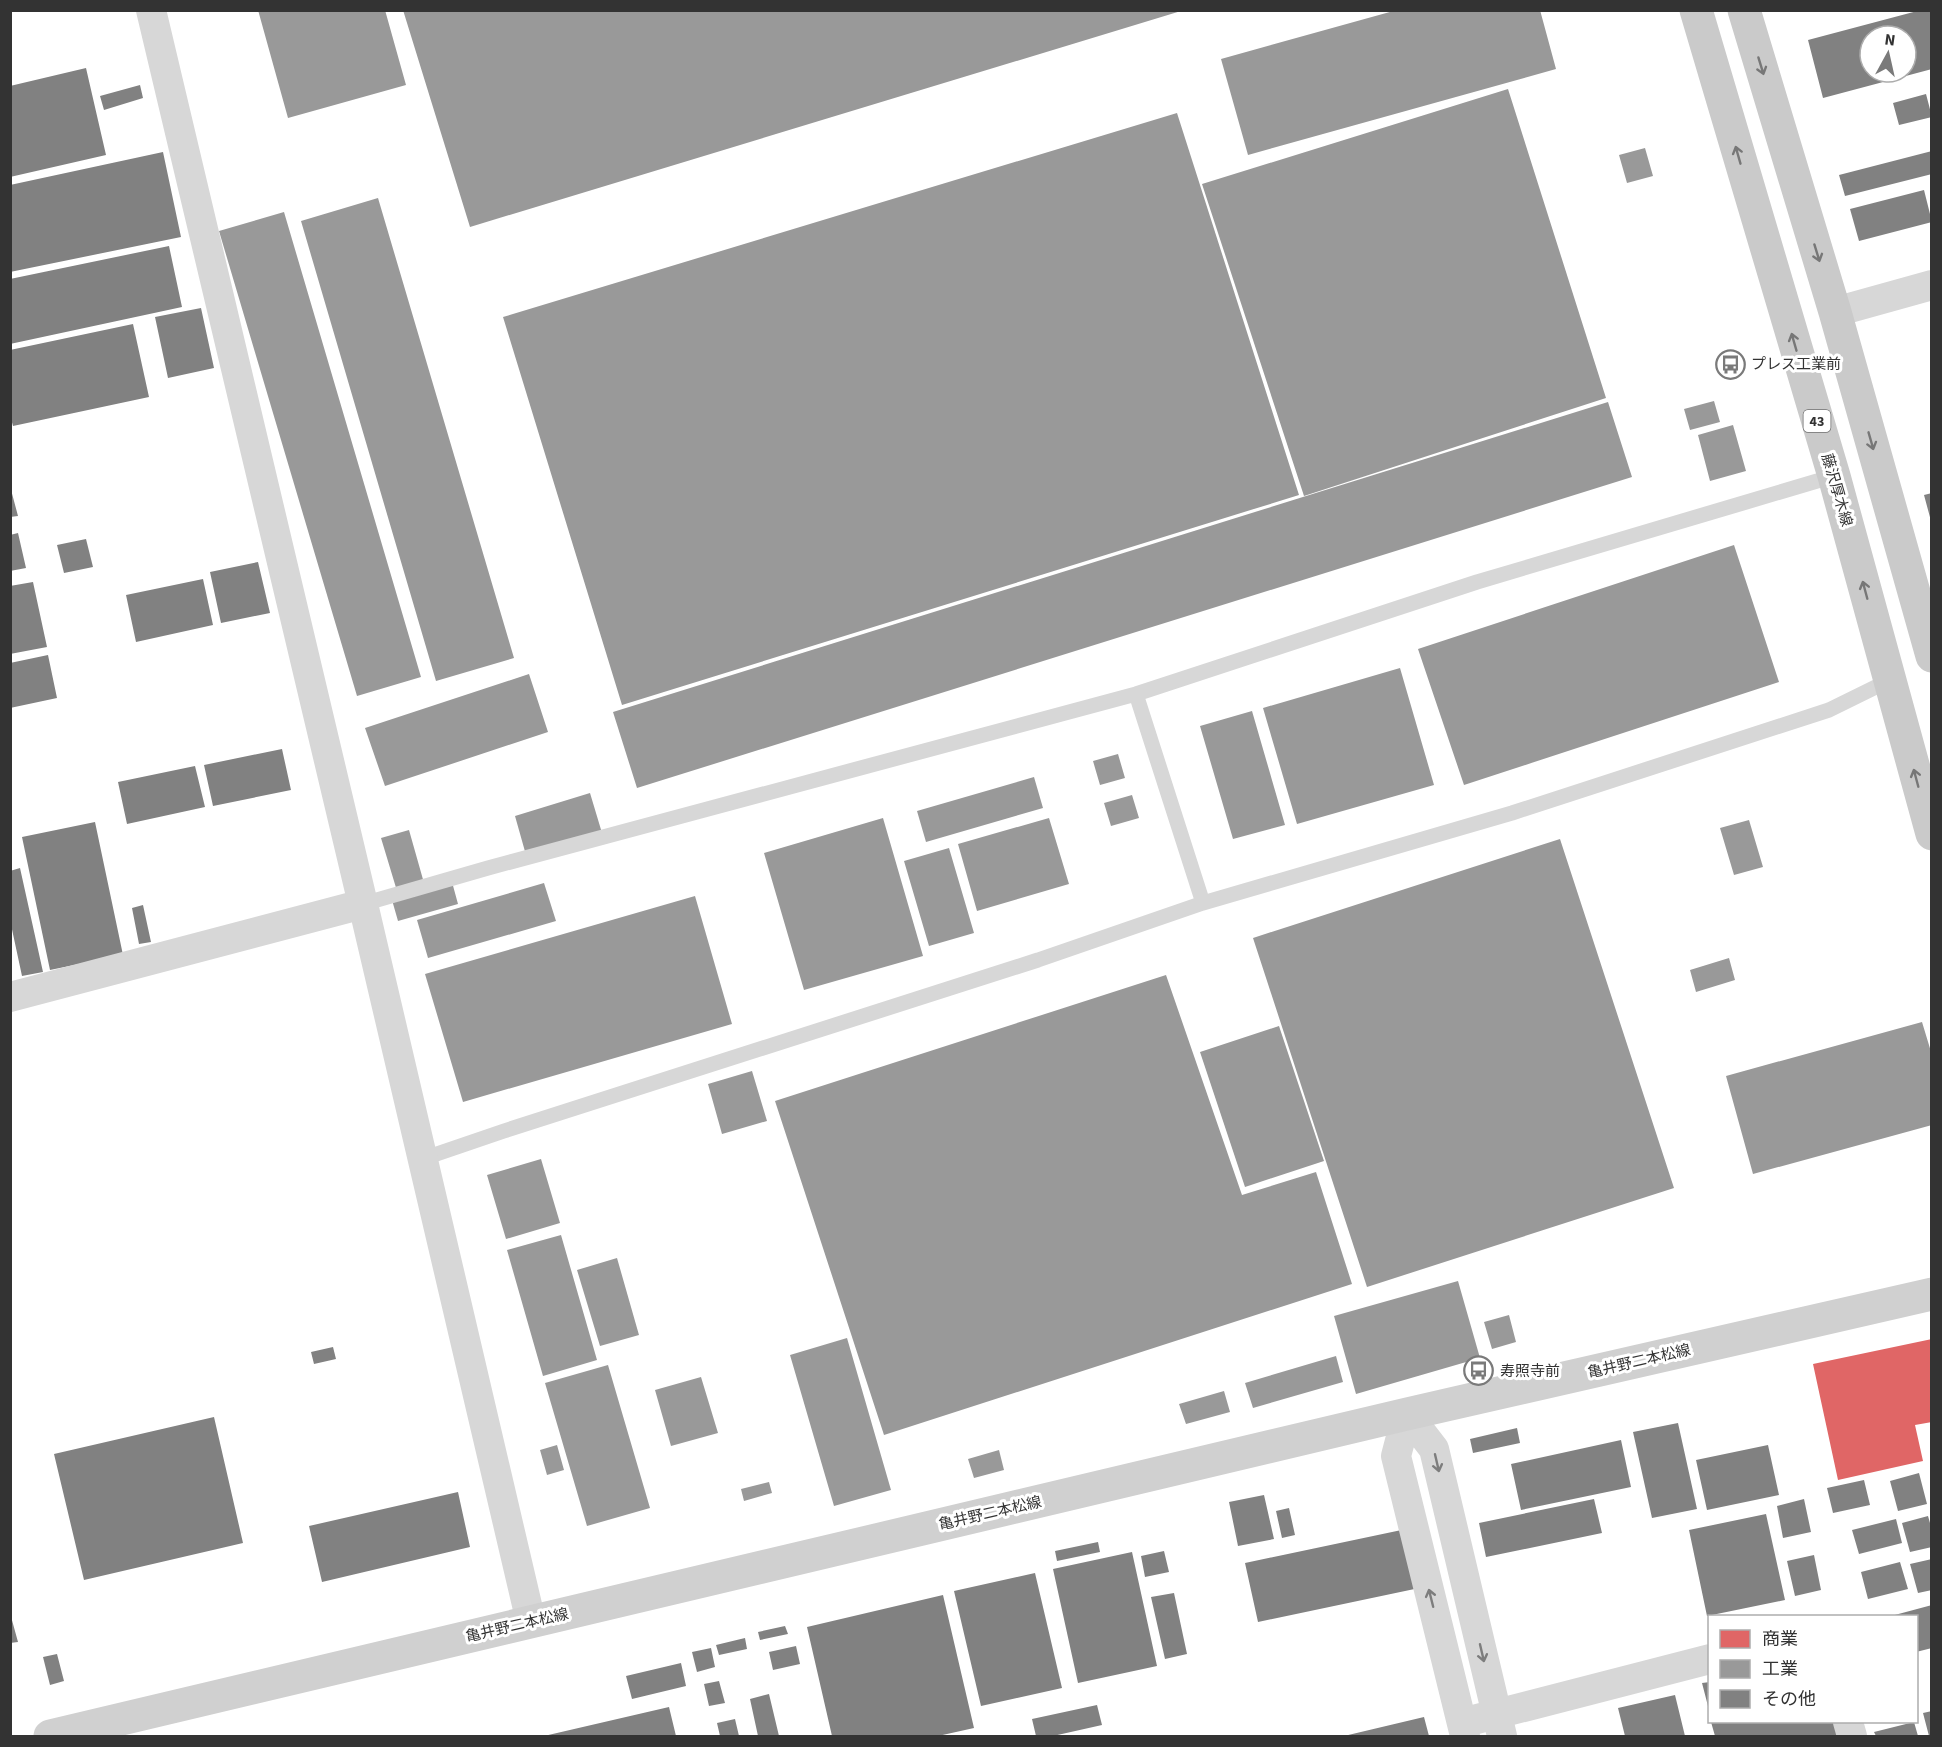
<svg xmlns="http://www.w3.org/2000/svg" width="1942" height="1747" font-family="'Source Sans 3','Noto Sans JP',sans-serif">
<rect width="100%" height="100%" fill="#fff"/>
<path fill="#e06666" d="M1932 1339V1422L1915 1425 1923 1461 1838 1480 1813 1364Z"/>
<path fill="#999" d="M258 10H385L406 85 288 118Z
M403 10H1181V11L470 227Z
M1397 10H1540L1556 69 1248 155 1221 59Z
M1508 89 1606 398 1304 496 1202 184Z
M1177 113 1299 495 622 705 503 317Z
M1645 148 1653 176 1627 183 1619 155Z
M378 198 514 658 436 681 301 221Z
M284 212 421 677 357 696 219 231Z
M1714 401 1720 422 1690 430 1684 409Z
M1608 402 1632 477 637 788 613 712Z
M1733 425 1746 471 1710 481 1698 435Z
M1734 545 1779 682 1464 785 1418 649Z
M1400 668 1434 785 1297 824 1263 708Z
M529 674 548 732 385 786 365 728Z
M1252 711 1285 825 1233 839 1200 726Z
M1118 754 1125 778 1100 785 1093 761Z
M1034 777 1043 808 926 842 917 811Z
M590 793 602 833 526 855 515 816Z
M1132 795 1139 818 1111 826 1104 803Z
M883 818 923 956 804 990 764 853Z
M1049 818 1069 884 977 911 958 844Z
M1749 820 1763 867 1734 875 1720 828Z
M409 830 424 883 397 891 381 838Z
M1560 839 1674 1188 1367 1287 1253 938Z
M949 848 974 933 929 946 904 861Z
M452 882 458 904 398 921 392 900Z
M544 883 556 921 428 958 417 920Z
M695 896 732 1024 463 1102 425 974Z
M1729 958 1735 980 1696 992 1690 970Z
M1166 975 1242 1195 1316 1172 1352 1284 884 1435 775 1101Z
M1922 1022 1932 1055V1125L1753 1174 1726 1076Z
M1279 1026 1324 1161 1245 1187 1200 1052Z
M752 1071 767 1121 722 1134 708 1084Z
M541 1159 560 1223 506 1239 487 1175Z
M561 1235 597 1360 543 1376 507 1250Z
M617 1258 639 1335 600 1346 577 1270Z
M1458 1281 1480 1358 1356 1394 1334 1316Z
M1509 1315 1516 1342 1492 1349 1484 1322Z
M847 1338 891 1490 834 1506 790 1355Z
M1336 1356 1343 1382 1253 1408 1245 1383Z
M608 1365 650 1508 587 1526 545 1383Z
M701 1377 718 1433 671 1446 655 1390Z
M1224 1391 1230 1412 1186 1424 1179 1404Z
M557 1445 564 1470 547 1475 540 1450Z
M999 1450 1004 1470 974 1478 968 1459Z
M769 1482 772 1493 744 1501 741 1489Z"/>
<path fill="#818181" fill-rule="evenodd" d="M1921 10H1932V69L1823 98 1808 40ZM1870 36H1906V72H1870Z
M86 68 106 155 10 177V86Z
M140 85 143 98 104 110 100 96Z
M1926 94 1932 117 1899 125 1893 103Z
M1932 151V174L1845 196 1839 175Z
M163 152 181 237 10 272V185Z
M1924 190 1932 222 1859 241 1850 209Z
M169 246 182 307 10 344V279Z
M201 308 214 368 168 378 155 317Z
M133 324 149 397 13 426 10 415V350Z
M10 486 18 516 10 517Z
M1932 493V521H1931L1924 495Z
M18 533 26 568 10 571V535Z
M86 539 93 567 64 573 57 545Z
M258 562 270 613 221 623 210 572Z
M203 579 213 625 136 642 126 595Z
M33 582 47 647 10 654V586Z
M48 655 57 698 10 708V663Z
M282 749 291 790 213 806 204 765Z
M195 766 205 807 127 824 118 782Z
M95 822 123 955 50 970 22 837Z
M20 868 43 972 22 976 10 920V871Z
M143 905 151 942 139 944 132 908Z
M333 1347 336 1359 314 1364 311 1352Z
M214 1417 243 1543 84 1580 54 1454Z
M1678 1423 1697 1509 1652 1518 1633 1432Z
M1517 1428 1520 1443 1473 1453 1470 1439Z
M1621 1440 1631 1487 1521 1510 1511 1464Z
M1768 1445 1779 1495 1707 1510 1696 1460Z
M1919 1473 1927 1504 1898 1511 1890 1481Z
M1864 1480 1870 1505 1833 1513 1827 1488Z
M458 1492 470 1547 322 1582 309 1526Z
M1264 1495 1274 1539 1238 1546 1229 1502Z
M1594 1499 1602 1533 1486 1557 1479 1523Z
M1804 1499 1811 1532 1783 1538 1777 1506Z
M1289 1508 1295 1535 1282 1538 1276 1511Z
M1766 1514 1785 1600 1707 1616 1689 1530Z
M1928 1516 1932 1530V1547L1910 1552 1902 1523Z
M1896 1519 1902 1543 1859 1554 1852 1530Z
M1411 1528 1424 1587 1258 1622 1245 1563Z
M1098 1542 1100 1552 1057 1561 1055 1551Z
M1164 1551 1169 1572 1145 1577 1141 1556Z
M1132 1552 1157 1666 1078 1683 1053 1569Z
M1814 1555 1821 1590 1795 1596 1787 1561Z
M1932 1559V1590L1918 1593 1910 1564Z
M1900 1562 1908 1589 1868 1599 1861 1572Z
M1035 1573 1062 1688 981 1706 954 1591Z
M1174 1593 1187 1654 1165 1659 1151 1597Z
M943 1595 974 1728 938 1736H832L807 1627Z
M1932 1605V1648L1916 1652V1616H1891Z
M10 1613 18 1642 10 1643Z
M785 1626 788 1634 760 1640 758 1632Z
M745 1638 747 1649 719 1655 716 1645Z
M796 1646 800 1664 773 1670 769 1652Z
M711 1648 715 1667 697 1672 692 1652Z
M57 1654 64 1681 50 1685 43 1657Z
M681 1663 686 1686 632 1699 626 1676Z
M719 1681 725 1703 709 1706 704 1684Z
M1710 1682V1710H1709L1702 1683Z
M769 1694 779 1736H758L750 1699Z
M1675 1695 1685 1736H1625L1618 1708Z
M1097 1705 1102 1725 1053 1736H1036L1032 1719Z
M669 1707 676 1736H544Z
M1932 1711V1736H1929L1923 1713Z
M1424 1717 1429 1736H1344Z
M735 1719 739 1736H720L717 1723Z
M1711 1722H1841L1845 1736H1715Z
M1914 1722 1918 1736H1876L1874 1732Z"/>
<g fill="none" stroke-linecap="round" stroke-linejoin="round">
<path stroke="#d7d7d7" stroke-width="15" d="M1136 694 1203 903
M363 904 488 868 1136 694 1477 582 1834 476
M422 1159 504 1131 1038 960 1203 903 1512 813 1829 710 1890 680"/>
<path stroke="#d7d7d7" stroke-width="30" d="M151 10 363 904 531 1622
M1835 312 1932 285
M10 997 363 904
M1407 1414 1434 1449 1502 1736
M1407 1414 1396 1456 1465 1736
M1477 1719 1710 1659
M1848 1722 1852 1736"/>
<path stroke="#d0d0d0" stroke-width="33" d="M50 1736 1407 1414 1932 1294"/>
<path stroke="#cacaca" stroke-width="33" d="M1696 10 1834 476 1932 834
M1744 10 1835 312 1932 656"/>
</g>
<defs><path id="oneway-shaft" d="M-6 0H5M1.5-3L5.5 0L1.5 3" fill="none" stroke-width="1.6" stroke-linecap="round" stroke-linejoin="round" transform="scale(1.5)"/></defs>
<g stroke="#777">
<use href="#oneway-shaft" transform="translate(1761 66) rotate(73)"/>
<use href="#oneway-shaft" transform="translate(1738 155) rotate(-106)"/>
<use href="#oneway-shaft" transform="translate(1817 253) rotate(73)"/>
<use href="#oneway-shaft" transform="translate(1794 342) rotate(-106)"/>
<use href="#oneway-shaft" transform="translate(1871 441) rotate(74)"/>
<use href="#oneway-shaft" transform="translate(1865 590) rotate(-105)"/>
<use href="#oneway-shaft" transform="translate(1916 778) rotate(-105)"/>
</g>
<g stroke="#7d7d7d">
<use href="#oneway-shaft" transform="translate(1437 1463) rotate(77)"/>
<use href="#oneway-shaft" transform="translate(1431 1598) rotate(-104)"/>
<use href="#oneway-shaft" transform="translate(1482 1653) rotate(77)"/>
</g>
<defs>
<symbol id="bus-ring" viewBox="-11 -11 22 22"><circle r="9.5" fill="#fff" stroke="#7a7a7a" stroke-width="1.5"/><path d="M-5-6H5V4H4V6H2V4H-2V6H-4V4H-5ZM-3.5-4V0h7V-4ZM-3.5 1.2v1.5H-2V1.2ZM2 1.2v1.5H3.5V1.2Z" fill="#7a7a7a"/></symbol>
</defs>
<g fill-rule="evenodd">
<use href="#bus-ring" x="1714" y="348" width="33" height="33"/>
<use href="#bus-ring" x="1462" y="1354" width="33" height="33"/>
</g>
<g text-anchor="middle" stroke-width="6" stroke-linejoin="round" paint-order="stroke">
<rect fill="#fff" stroke="#707070" stroke-width="1.5" x="1803.5" y="410" width="27" height="22" rx="4.5"/>
<g font-size="14" font-weight="bold" fill="#333">
<text x="1817" y="426">43</text>
</g>
<g font-size="15" fill="#333" stroke="#fff" text-anchor="start">
<text x="1751" y="369">プレス工業前</text>
<text x="1500" y="1376">寿照寺前</text>
</g>
<g font-size="15" fill="#333" stroke="#fff">
<text transform="translate(1837 490) rotate(74)" y="5">藤沢厚木線</text>
<text transform="translate(1639 1361) rotate(-13)" y="5">亀井野二本松線</text>
<text transform="translate(990 1513) rotate(-13)" y="5">亀井野二本松線</text>
<text transform="translate(517 1625) rotate(-13)" y="5">亀井野二本松線</text>
</g>
</g>
<rect width="1942" height="1747" fill="none" stroke="#333333" stroke-width="24"/>
<rect x="1708" y="1615" width="210" height="108" fill="#ffffff" stroke="#adadad" stroke-width="1.5"/>
<rect x="1720" y="1630" width="30" height="18" fill="#e06666" stroke="#adadad" stroke-width="1.5"/>
<text x="1762" y="1645" font-size="18" fill="#333333">商業</text>
<rect x="1720" y="1660" width="30" height="18" fill="#999999" stroke="#adadad" stroke-width="1.5"/>
<text x="1762" y="1675" font-size="18" fill="#333333">工業</text>
<rect x="1720" y="1690" width="30" height="18" fill="#818181" stroke="#adadad" stroke-width="1.5"/>
<text x="1762" y="1705" font-size="18" fill="#333333">その他</text>
<g transform="translate(1888 54) rotate(8)"><circle r="28" fill="#ffffff" stroke="#adadad" stroke-width="1.5"/>
<path d="M0-4.5L10 22L0 15L-10 22Z" fill="#7a7a7a"/>
<text y="-9" font-size="16" font-weight="bold" text-anchor="middle" fill="#333333">N</text>
</g>
</svg>
